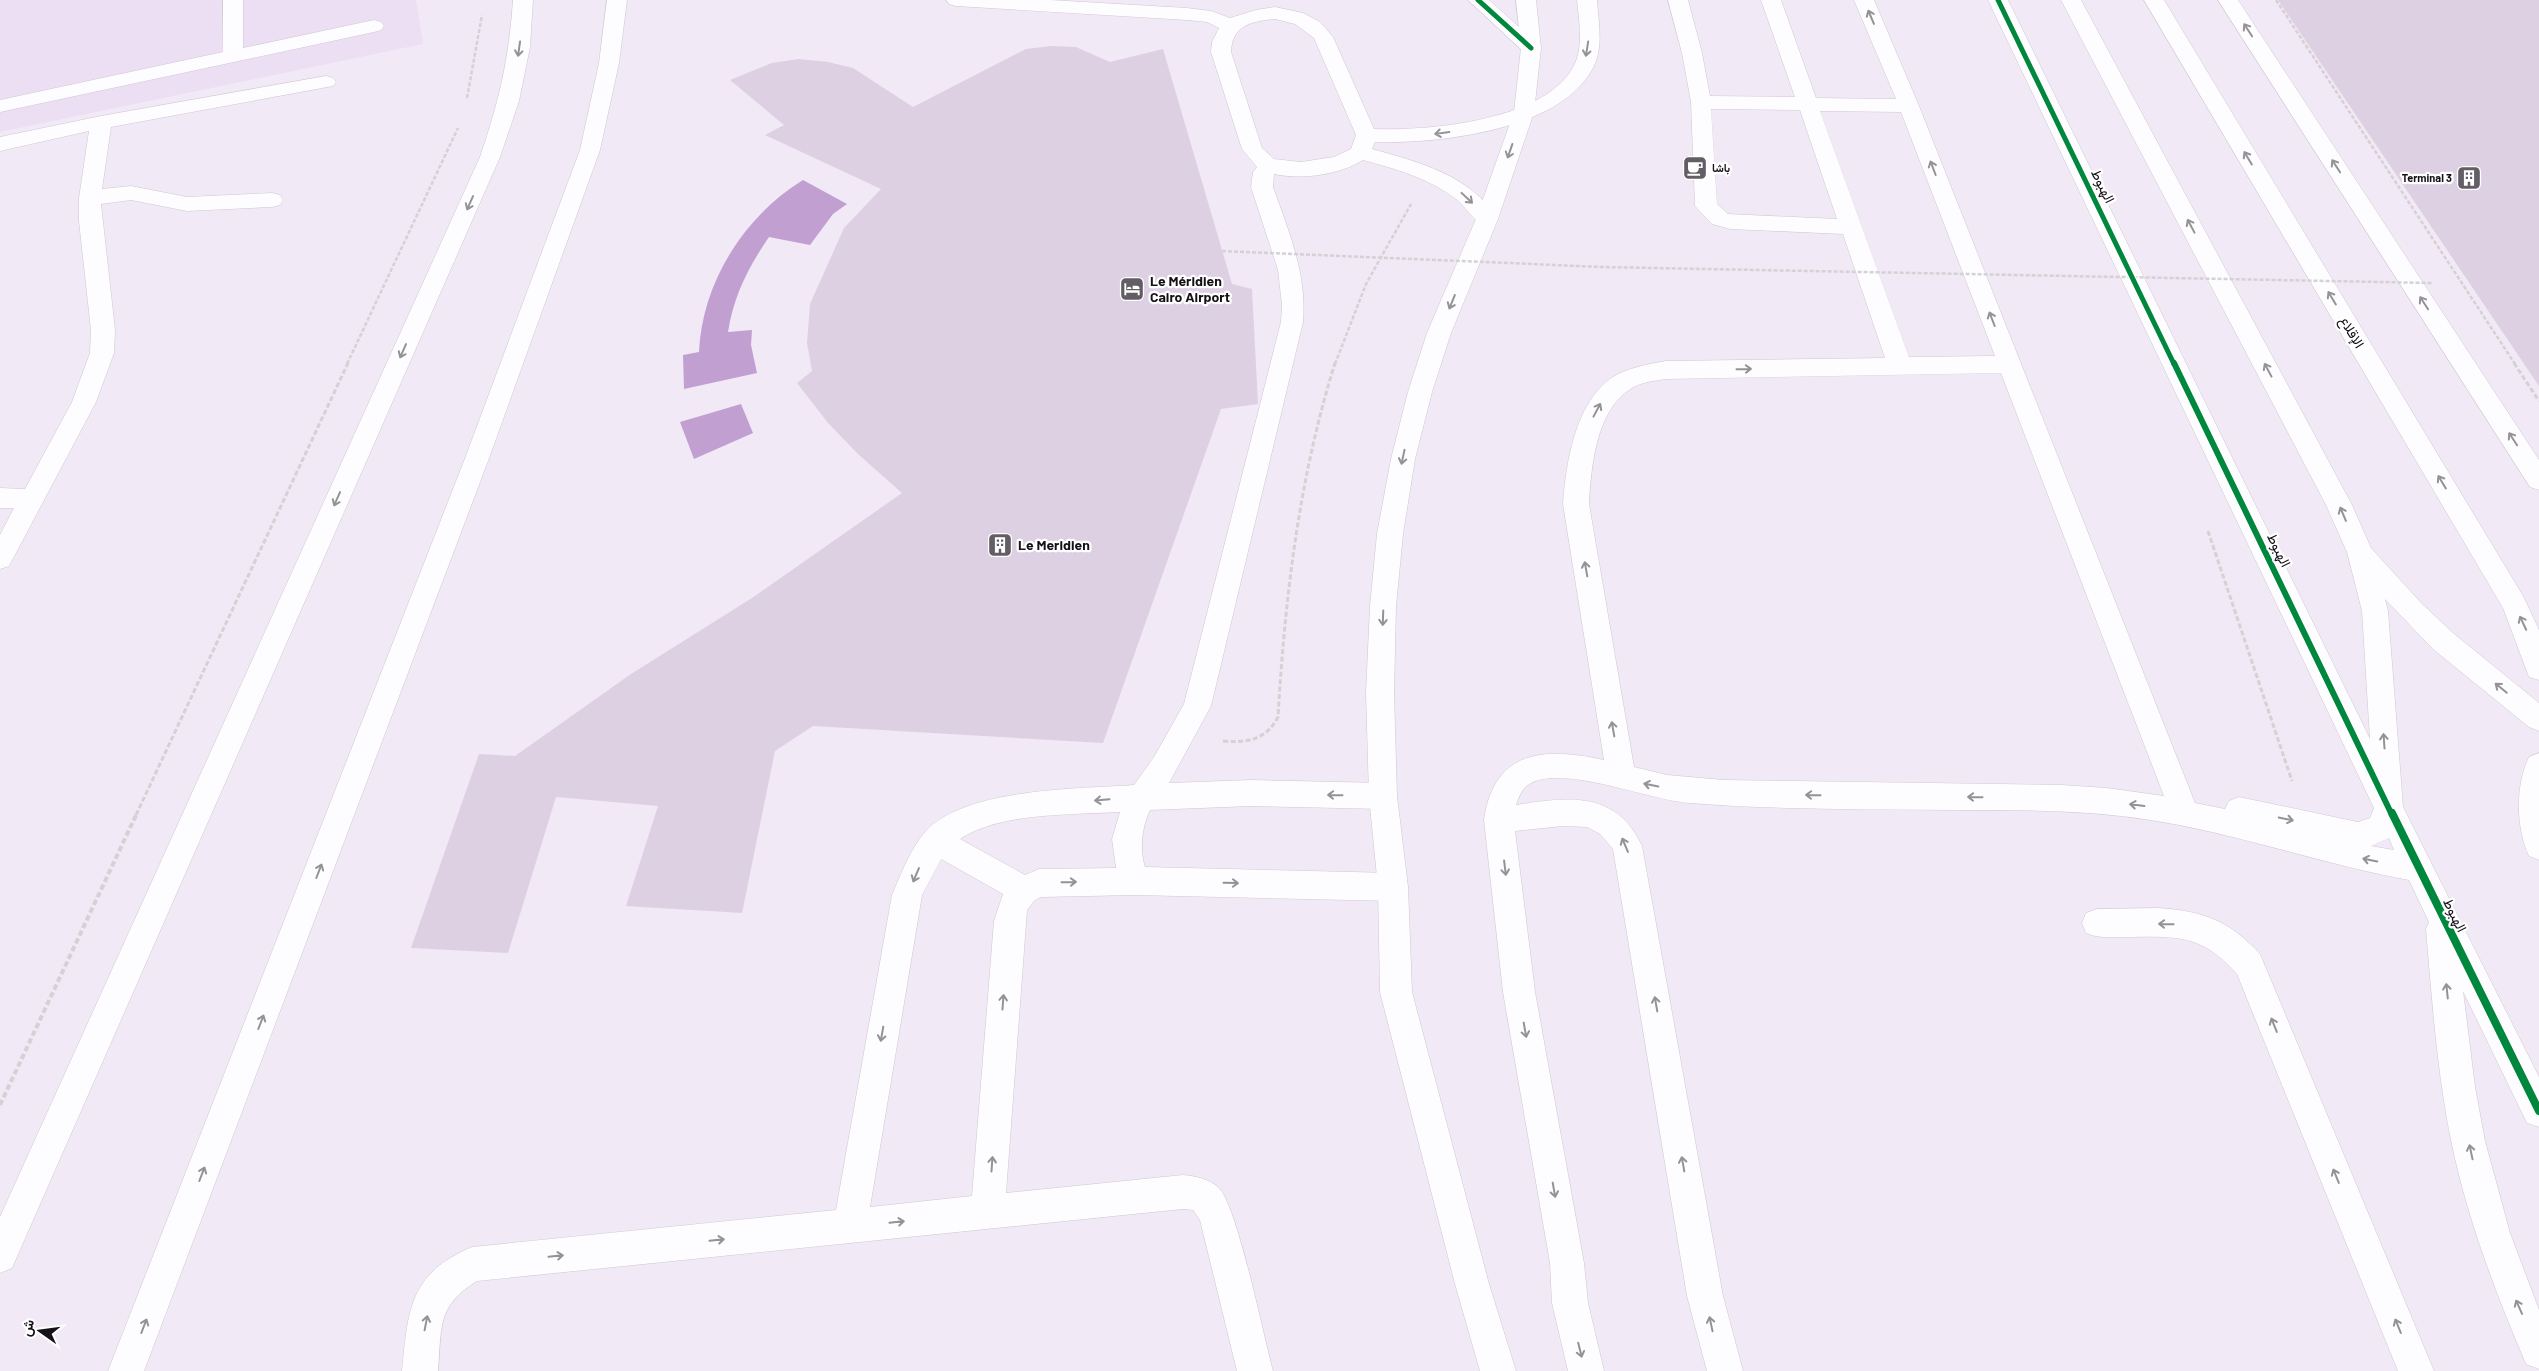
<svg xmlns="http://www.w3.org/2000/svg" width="2539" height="1371" font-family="Barlow,Vazirmatn,sans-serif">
<rect width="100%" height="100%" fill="#f1e9f5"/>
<path fill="#eddff3" d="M0 0H416L423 44 0 132Z"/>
<path fill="#c19fd1" d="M803 180 847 204 833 214 810 245 769 237C748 268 734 295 728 332L752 330 751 345 757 373 684 389 683 355 699 352C702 283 744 216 803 180Z
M741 404 753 433 694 459 680 422Z"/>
<path fill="#ddd0e3" d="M2278 0H2539V386Z
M1051 46 1076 47 1110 62 1163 49 1232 284 1252 289 1258 404 1221 409 1103 743 813 726 775 751 742 913 626 906 658 806 556 797 508 953 411 948 479 754 515 756 631 674 752 598 902 493 859 455 828 423 797 383 812 371 807 343 810 304 844 228 881 189 765 135 784 125 730 80 772 63 799 59 828 62 853 68 913 107 1026 49Z"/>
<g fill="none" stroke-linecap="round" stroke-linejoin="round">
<defs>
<path id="minor" d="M223 0H243V48L374 20 381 22 384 26 381 30 374 32 0 112V100L223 52Z
M946 0H1050L1187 8 1211 11 1230 18 1256 10 1275 7 1303 13 1320 22 1333 37 1374 129C1428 131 1552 121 1576 61 1583 43 1579 19 1577 0H1597C1598 19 1603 42 1596 61 1570 130 1438 144 1375 142L1372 149C1419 162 1470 175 1498 219L1495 224C1476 229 1469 209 1456 199 1428 178 1396 169 1363 160 1340 175 1300 180 1274 174L1273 187C1289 232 1307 274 1303 322L1211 706 1169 783 1251 780 1383 783 1393 787 1397 796 1393 805 1383 809 1251 806 1150 810C1142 827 1139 849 1145 867L1393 873 1404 877 1408 887 1404 897 1393 901 1135 895 1041 897 1035 900 1027 910 1006 1193 1183 1175C1195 1176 1210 1179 1219 1188 1237 1206 1264 1338 1273 1371H1237L1200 1220 1193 1210 1183 1209 477 1281C436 1306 442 1328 438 1371H402C408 1311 409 1273 472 1247L836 1210 892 895C901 874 910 849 926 831 966 788 1078 789 1134 785L1154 757 1184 704 1281 322 1282 305 1278 270 1251 187 1253 172 1257 167 1242 149 1211 52 1212 42 1219 28 1207 22 1187 20 956 6 949 4ZM1275 19 1295 24 1314 38 1356 135 1351 149 1334 157 1301 162 1274 159 1262 148 1231 52C1232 25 1252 21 1275 19ZM1120 812 1112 839 1116 868 1039 869 1025 875 960 839C1000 812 1073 815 1120 812ZM941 859 1003 894 994 921 972 1196 870 1207 922 895Z
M1468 0H1489L1538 44 1541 48 1538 52H1524Z
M1668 0H1688L1702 53 1710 96 1795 97 1761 0H1781L1816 98 1896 99 1854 0H1874L1919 106 2195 803 2225 809 2229 801 2239 797 2358 822 2370 818 2374 808 1988 0H2008L2370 739 2362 611 2347 552 2326 505 2061 0H2081L2352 505 2371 548 2422 604 2453 633 2539 703V731L2529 727 2433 649 2385 599 2388 611 2403 807 2539 1077V1127L2527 1123 2463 991 2475 1087 2485 1141 2510 1233 2539 1310V1369L2526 1364C2495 1291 2467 1218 2451 1140 2437 1071 2432 1000 2426 929L2429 922 2409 880C2320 864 2234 832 2144 819 2083 810 2022 810 1961 810 1870 809 1779 810 1689 803 1650 800 1564 765 1531 783 1523 787 1519 796 1516 805 1568 797 1616 790 1642 846L1723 1296 1743 1371H1707L1687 1296 1613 849 1600 834 1587 827 1563 826 1515 831 1535 992 1584 1263 1588 1303 1604 1371H1568L1552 1303 1550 1263 1503 992 1484 820C1494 749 1545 747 1604 760L1563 504C1566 463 1575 404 1611 378 1627 368 1648 364 1666 361L1885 358 1843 234 1730 229 1712 224 1695 206 1691 102 1682 53ZM1711 109 1800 110 1837 219 1728 214 1717 204ZM1820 111 1901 112 1995 356 1909 357ZM2001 373 2164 796 2107 788 2062 785 1724 780 1667 775 1634 767 1589 504C1591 467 1596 412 1629 390 1640 382 1653 381 1666 379ZM2389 838 2394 850 2371 846Z
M2144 0H2164L2523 596 2539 630V680L2529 677 2503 608Z
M2218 0H2238L2539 460V490L2530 487Z
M326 76 333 78 336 82 333 86 111 127 102 189 131 186 187 197 272 193 280 195 283 200 280 205 272 207 187 211 131 200 101 204 115 330 114 353 96 402 9 566 0 569V535L14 508H0V488L25 489 72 402 90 353 91 330 79 221V198L89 131 0 151V137L101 116Z
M2539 753V860L2529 856C2516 828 2515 786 2529 757Z
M2159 908C2203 911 2230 921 2260 954L2434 1371H2398L2237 974C2203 935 2178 936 2128 937 2114 937 2100 939 2086 933L2082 923 2086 913 2097 909Z"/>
<path id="major" d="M513 0H533L530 47 519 101 500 157 12 1268 0 1273V1217L480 157C499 101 509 60 513 0Z
M607 0H627L619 63 600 150 488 461 144 1371H108L464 461 580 150 599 63Z
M1516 0H1536L1541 48 1534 112 1498 219 1451 333 1432 392 1415 459 1403 534 1396 606 1394 693 1397 796 1408 887 1412 992 1489 1284 1516 1371H1480L1455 1284 1380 992 1378 887 1369 796 1366 693 1370 606 1377 534 1391 459 1408 392 1427 333 1476 219 1514 112 1521 48Z"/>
</defs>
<use href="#minor" stroke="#cec8d1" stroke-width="1"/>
<use href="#major" stroke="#cec8d1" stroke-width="1"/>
<path stroke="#d4d2d5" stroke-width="2.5" stroke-dasharray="4 2" stroke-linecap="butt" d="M2276 0 2515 364
M467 98 482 15
M347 364 458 128
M1335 364 1366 284 1411 204"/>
<path stroke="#d4d2d5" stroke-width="3" stroke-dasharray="5 2.5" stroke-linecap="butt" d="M2514 363 2539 401
M2208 531 2292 781
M1223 741C1247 743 1266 740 1278 717 1285 597 1299 478 1335 363
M136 815 348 363"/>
<path stroke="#d4d2d5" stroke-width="4" stroke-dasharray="5.5 3" stroke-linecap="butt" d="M0 1105 137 813"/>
<use href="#minor" fill="#fdfcfe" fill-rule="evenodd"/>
<use href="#major" fill="#fdfcfe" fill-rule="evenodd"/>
<path stroke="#d4d2d5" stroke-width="2.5" stroke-dasharray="4 2" stroke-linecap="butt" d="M1222 251 1602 267 2432 283"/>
<defs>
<path id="cycleway-far2" d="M1478 0 1531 48
M1998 0 2174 364"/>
<path id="cycleway-far1" d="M2174 363 2392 815"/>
<path id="cycleway" d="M2392 813 2539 1111"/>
</defs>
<use href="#cycleway-far2" stroke="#fff" stroke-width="8"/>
<use href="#cycleway-far1" stroke="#fff" stroke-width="9"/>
<use href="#cycleway" stroke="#fff" stroke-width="11"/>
<use href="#cycleway-far2" stroke="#00873e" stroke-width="5"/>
<use href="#cycleway-far1" stroke="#00873e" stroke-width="6"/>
<use href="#cycleway" stroke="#00873e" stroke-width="8"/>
</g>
<defs><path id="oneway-shaft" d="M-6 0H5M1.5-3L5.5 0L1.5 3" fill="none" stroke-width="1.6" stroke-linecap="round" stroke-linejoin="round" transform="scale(1.25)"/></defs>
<g stroke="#959296">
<use href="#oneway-shaft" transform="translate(1871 17) rotate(-113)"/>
<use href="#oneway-shaft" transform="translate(2248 30) rotate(-123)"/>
<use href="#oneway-shaft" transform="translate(519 49) rotate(98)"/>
<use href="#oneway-shaft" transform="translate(1587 49) rotate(99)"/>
<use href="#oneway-shaft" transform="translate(1442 133) rotate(172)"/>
<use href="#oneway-shaft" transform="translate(1510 151) rotate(109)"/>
<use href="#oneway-shaft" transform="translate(2248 158) rotate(-121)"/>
<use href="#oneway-shaft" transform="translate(2336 166) rotate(-123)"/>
<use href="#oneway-shaft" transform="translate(1933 168) rotate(-111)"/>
<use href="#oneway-shaft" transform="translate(1467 198) rotate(43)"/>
<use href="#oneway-shaft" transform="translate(470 203) rotate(114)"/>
<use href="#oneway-shaft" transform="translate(2191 226) rotate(-118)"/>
<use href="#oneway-shaft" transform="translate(2332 298) rotate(-121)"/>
<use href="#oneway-shaft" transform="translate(1452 302) rotate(112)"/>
<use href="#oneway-shaft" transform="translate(2424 303) rotate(-123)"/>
<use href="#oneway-shaft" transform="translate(1992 319) rotate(-111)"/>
<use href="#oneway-shaft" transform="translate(403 351) rotate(114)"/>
<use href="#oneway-shaft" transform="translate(1744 369) rotate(-1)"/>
<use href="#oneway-shaft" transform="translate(2268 370) rotate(-118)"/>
<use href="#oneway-shaft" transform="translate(1597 410) rotate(-62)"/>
<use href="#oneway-shaft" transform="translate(2513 439) rotate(-123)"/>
<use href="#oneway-shaft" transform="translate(1403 457) rotate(102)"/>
<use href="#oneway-shaft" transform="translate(2442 482) rotate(-121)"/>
<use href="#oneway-shaft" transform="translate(337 499) rotate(114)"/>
<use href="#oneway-shaft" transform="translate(2343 514) rotate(-113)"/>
<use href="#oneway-shaft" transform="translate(1586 569) rotate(-100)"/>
<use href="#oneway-shaft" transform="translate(1383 618) rotate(92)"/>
<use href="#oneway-shaft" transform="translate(2523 623) rotate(-115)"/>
<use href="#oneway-shaft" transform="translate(2501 688) rotate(-141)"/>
<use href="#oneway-shaft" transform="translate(1613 729) rotate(-100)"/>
<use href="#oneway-shaft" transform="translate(2384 741) rotate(-94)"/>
<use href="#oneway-shaft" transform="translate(1651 785) rotate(-168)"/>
<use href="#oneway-shaft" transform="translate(1335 795) rotate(-179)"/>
<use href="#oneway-shaft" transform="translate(1813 795) rotate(-179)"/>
<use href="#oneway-shaft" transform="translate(1975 797) rotate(-179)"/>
<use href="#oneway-shaft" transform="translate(1102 800) rotate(175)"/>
<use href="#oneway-shaft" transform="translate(2137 805) rotate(-173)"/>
<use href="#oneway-shaft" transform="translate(2286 819) rotate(12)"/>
<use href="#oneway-shaft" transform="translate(1625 845) rotate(-113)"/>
<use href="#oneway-shaft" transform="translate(2370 860) rotate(-168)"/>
<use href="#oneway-shaft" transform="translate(1505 868) rotate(83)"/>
<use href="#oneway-shaft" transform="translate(319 871) rotate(-69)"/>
<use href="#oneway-shaft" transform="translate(916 875) rotate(113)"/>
<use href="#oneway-shaft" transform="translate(1069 882) rotate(-1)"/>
<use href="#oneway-shaft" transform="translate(1231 883) rotate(1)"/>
<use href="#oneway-shaft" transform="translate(2166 924) rotate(-179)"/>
<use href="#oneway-shaft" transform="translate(2447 991) rotate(-96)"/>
<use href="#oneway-shaft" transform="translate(1003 1002) rotate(-86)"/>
<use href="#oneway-shaft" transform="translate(1656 1004) rotate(-100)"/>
<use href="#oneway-shaft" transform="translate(261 1022) rotate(-69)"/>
<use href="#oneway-shaft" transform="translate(2274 1025) rotate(-112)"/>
<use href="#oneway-shaft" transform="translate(1525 1030) rotate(80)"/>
<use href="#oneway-shaft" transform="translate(882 1034) rotate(100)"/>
<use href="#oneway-shaft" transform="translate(2471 1152) rotate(-102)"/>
<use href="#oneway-shaft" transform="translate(992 1164) rotate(-86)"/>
<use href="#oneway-shaft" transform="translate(1683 1164) rotate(-100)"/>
<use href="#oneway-shaft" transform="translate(202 1174) rotate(-69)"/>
<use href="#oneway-shaft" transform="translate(2336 1176) rotate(-112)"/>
<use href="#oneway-shaft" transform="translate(1554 1190) rotate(80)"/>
<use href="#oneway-shaft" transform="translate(897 1222) rotate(-6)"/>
<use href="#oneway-shaft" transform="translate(717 1240) rotate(-6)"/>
<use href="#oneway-shaft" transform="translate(556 1256) rotate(-6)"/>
<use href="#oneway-shaft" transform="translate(2519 1307) rotate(-114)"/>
<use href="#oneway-shaft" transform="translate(426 1323) rotate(-79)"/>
<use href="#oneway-shaft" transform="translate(1711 1324) rotate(-102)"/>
<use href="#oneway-shaft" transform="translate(144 1326) rotate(-69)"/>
<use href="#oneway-shaft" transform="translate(2398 1326) rotate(-112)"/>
<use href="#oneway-shaft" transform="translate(1580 1350) rotate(76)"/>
</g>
<defs>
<symbol id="cafe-square" viewBox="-11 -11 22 22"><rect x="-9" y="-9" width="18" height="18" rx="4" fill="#635d65" stroke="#fff"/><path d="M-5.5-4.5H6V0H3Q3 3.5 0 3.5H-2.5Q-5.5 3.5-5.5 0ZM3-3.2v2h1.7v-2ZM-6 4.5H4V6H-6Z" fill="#fff"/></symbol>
<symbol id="building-square" viewBox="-11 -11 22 22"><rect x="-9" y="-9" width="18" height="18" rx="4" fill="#635d65" stroke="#fff"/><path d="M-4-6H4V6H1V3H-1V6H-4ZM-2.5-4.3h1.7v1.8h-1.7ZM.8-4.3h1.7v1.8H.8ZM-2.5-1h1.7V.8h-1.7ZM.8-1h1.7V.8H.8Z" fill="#fff"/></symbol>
<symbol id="hotel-square" viewBox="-11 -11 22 22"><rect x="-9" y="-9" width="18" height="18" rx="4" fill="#635d65" stroke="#fff"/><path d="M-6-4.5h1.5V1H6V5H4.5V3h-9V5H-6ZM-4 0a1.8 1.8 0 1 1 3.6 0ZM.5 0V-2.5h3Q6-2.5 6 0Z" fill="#fff"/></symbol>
</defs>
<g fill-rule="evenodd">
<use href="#cafe-square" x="1681" y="154" width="28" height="28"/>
<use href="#building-square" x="2455" y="164" width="28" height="28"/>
<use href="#hotel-square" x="1118" y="275" width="28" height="28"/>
<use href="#building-square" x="986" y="531" width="28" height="28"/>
</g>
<g text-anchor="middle" stroke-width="4.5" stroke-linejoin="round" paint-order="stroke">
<g font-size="11" font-weight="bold" fill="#161118" stroke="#fff" text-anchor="start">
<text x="1712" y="172">باشا</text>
<text x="2452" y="182" text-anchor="end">Terminal 3</text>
</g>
<g font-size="14" fill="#161118" stroke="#fff">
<text transform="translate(2103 186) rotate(64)" y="5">الهبوط</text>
<text transform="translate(2352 332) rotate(59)" y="5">الإقلاع</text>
<text transform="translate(2279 550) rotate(64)" y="5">الهبوط</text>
<text transform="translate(2455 915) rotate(64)" y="5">الهبوط</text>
</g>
<g font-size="14" font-weight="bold" fill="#161118" stroke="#fff" text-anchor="start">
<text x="1150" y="286">Le Méridien<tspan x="1150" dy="16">Cairo Airport</tspan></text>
<text x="1018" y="550">Le Meridien</text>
</g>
</g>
<g transform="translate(40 1331) rotate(284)" stroke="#ffffff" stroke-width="4" paint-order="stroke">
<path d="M0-4L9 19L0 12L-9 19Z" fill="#161118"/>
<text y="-8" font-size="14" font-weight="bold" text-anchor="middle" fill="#161118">ش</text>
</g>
</svg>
